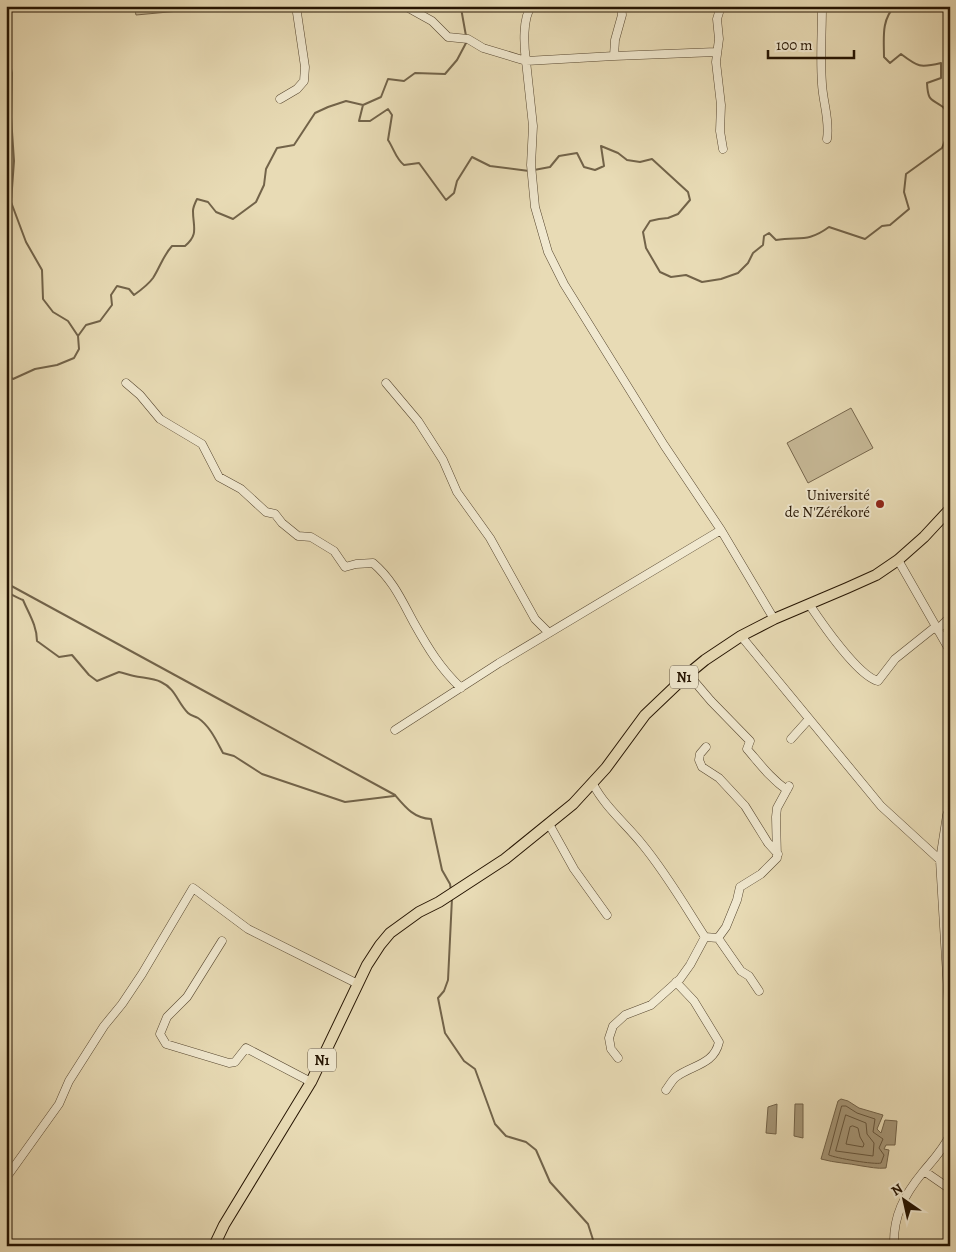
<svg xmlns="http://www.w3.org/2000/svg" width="956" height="1252" font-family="Alegreya,serif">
<rect width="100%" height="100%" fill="#e8dbb5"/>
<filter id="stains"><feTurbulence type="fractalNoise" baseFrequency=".004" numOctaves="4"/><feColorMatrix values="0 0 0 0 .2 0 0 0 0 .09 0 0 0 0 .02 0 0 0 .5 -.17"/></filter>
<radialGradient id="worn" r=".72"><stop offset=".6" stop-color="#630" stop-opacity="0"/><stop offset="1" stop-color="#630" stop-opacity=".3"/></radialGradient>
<path fill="#c7b997" stroke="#76664c" d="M134 6H189L190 10 136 15Z
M851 408 873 448 808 483 787 443Z"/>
<path fill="#a69778" stroke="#726349" d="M841 1099 848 1101 859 1108 883 1115 877 1129 881 1133 885 1120 897 1121 895 1145H886L884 1149 889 1150 886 1168C877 1169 870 1167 862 1166 848 1163 835 1163 821 1159L838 1101Z
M777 1104 776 1134 766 1133 768 1107Z
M795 1104H803V1138L794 1136Z"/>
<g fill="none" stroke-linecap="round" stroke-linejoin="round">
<path stroke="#66563d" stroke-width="1" d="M842 1106H846L857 1113 875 1119 873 1132 883 1139 879 1148 884 1155 881 1163C875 1165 835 1158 829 1155Z
M846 1115 866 1123 867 1134 874 1143 873 1156 836 1151Z
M853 1126 858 1128 860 1137 864 1144 863 1147 846 1144 850 1127Z"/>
<path stroke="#726349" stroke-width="2" d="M462 6 461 8 466 36
M895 6C881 20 884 38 884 57L890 63 901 54C918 67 920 68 941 63V78L927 83C928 102 931 98 943 107 946 110 948 115 950 119
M6 48 12 73 11 117 14 161 11 202 26 242 42 270 43 299 53 312 68 321 78 336
M363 105 359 121H370L388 109 392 115 388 140C394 149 396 159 404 165L419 163 446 200 454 193 457 181 472 157 490 166 529 171
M534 170 550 167 559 156 577 153 584 167 595 170 604 166 601 146 618 153 627 160 640 162 652 159 688 192 690 200 678 214 668 218 659 219 650 221 643 232 646 248 660 272 671 277 686 275 702 282 721 279 738 273 748 263 753 253 763 245 764 236 769 233 776 240C800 236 807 243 829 227L865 239 882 226 890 225 909 209 904 192 906 174 942 148 948 133 950 121
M6 374 13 379 35 369 57 365 74 358 79 349 78 336 86 325 100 321 112 305 111 295 117 286 129 289 134 295C141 290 148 285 153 278 160 267 163 256 172 246H185C199 234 193 227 193 211 193 207 195 203 197 199L208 202 216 212 233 219 256 202 264 185 266 169 277 148 294 145 315 113 328 107 346 101 363 105 381 97 388 79 404 81 415 73 445 74 457 60 466 43V40
M6 583 395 795C406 808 414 818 431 819L442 870 450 884 451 890
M6 584C7 595 14 596 23 600 29 614 37 626 37 641L59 657 72 655 89 675 97 681 119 672C124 673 129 675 134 676 143 678 153 678 161 682 176 689 177 702 188 713 191 716 195 716 198 718 210 726 217 742 223 753L234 756 262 774 345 802 394 796
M452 898 448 980 444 991 438 998 445 1033 464 1061 475 1069 495 1124 506 1136 526 1142 536 1150 550 1182 588 1224 595 1246"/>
<defs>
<path id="minor" d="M405 6 432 21 448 37 468 39 483 48 526 61C524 47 522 17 532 6
M721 6 717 19 719 39 716 62 721 105 720 131 723 149
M822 6C822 32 820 58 822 84 823 103 830 120 827 139
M716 52 614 56 526 61 533 126 531 165 535 207 548 252 564 284 664 445 721 530 774 619
M614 56 615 40 622 15 621 6
M280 99 297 89 304 81 305 67 296 6
M126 383 140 395 160 419 202 444 219 477 241 489 266 512 275 514 282 523 298 536 311 537 334 551 345 567 356 564 373 563C393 580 402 601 414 623 428 648 440 668 461 688
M386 383 418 421 443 460 457 492 490 538 535 619 549 633
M898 560 950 651
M809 604C821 622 858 676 878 681L895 659 935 627
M937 630 950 617
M741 636 881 806 940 860
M688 674 711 701 750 741 747 749C760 764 771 779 787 790
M395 730 499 663 721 530
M791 739 809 719
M706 747 700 754 699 760 702 767 719 778 745 806 768 843 778 854
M593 784C605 807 626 824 642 844 666 873 685 906 705 937L718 938 741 971 749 976 759 991
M950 808 947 815 940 860 950 1025
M549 824 574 869 607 915
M718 938 726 927 737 900 740 887 761 874 777 858 776 817 777 808 789 786
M222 941 187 997 167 1017 160 1034 166 1044 229 1063 235 1062 246 1048 311 1082
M618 1058 611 1049 609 1038 613 1026 625 1015 651 1005 680 979 690 965 705 937
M666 1090C669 1086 672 1080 676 1077 692 1065 714 1065 719 1042L694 1001 676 982
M924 1171 950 1189
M6 1178 59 1104 69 1081 104 1026 122 1004 142 974 193 888 248 929 358 984
M894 1246C893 1216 904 1195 923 1172 933 1160 943 1150 950 1135"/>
<path id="major" d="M214 1246 224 1225 311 1082 367 965 380 945 390 933 419 912 439 902 505 859 573 804 606 768 645 715 688 674 705 660 741 636 774 619 847 588 876 575 898 560 924 537 950 509"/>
</defs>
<use href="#minor" stroke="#56462f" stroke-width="9"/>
<use href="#major" stroke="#251402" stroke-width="12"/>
<use href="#minor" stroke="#f0e8cf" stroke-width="8"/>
<use href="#major" stroke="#e8dbb5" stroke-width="10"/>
</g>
<circle fill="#8f2418" stroke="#f0e8cf" stroke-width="2" cx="880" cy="504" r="5"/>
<g text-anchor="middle" stroke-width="4" stroke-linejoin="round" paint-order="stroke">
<g fill="#f0e8cf" stroke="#625440" stroke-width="1">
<rect x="670" y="665.5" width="28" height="23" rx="4"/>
<rect x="308" y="1048.5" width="28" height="23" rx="4"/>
</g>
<g font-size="14" font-weight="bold" fill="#251402">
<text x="684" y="682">N1</text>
<text x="322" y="1065">N1</text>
</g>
<g font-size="15" fill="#251402" stroke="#f0e8cf" text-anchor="end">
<text x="870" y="500">Université<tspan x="870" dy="17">de N'Zérékoré</tspan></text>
</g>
</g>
<rect width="956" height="1252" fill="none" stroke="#e8dbb5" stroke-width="25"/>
<rect x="8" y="8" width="941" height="1237" fill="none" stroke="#251402" stroke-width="2.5"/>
<rect x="12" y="12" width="931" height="1227" fill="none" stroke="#251402"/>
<g transform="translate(904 1200) rotate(326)" stroke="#f0e8cf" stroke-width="4" paint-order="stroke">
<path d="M0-4L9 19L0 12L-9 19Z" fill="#251402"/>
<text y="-8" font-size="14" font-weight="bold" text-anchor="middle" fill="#251402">N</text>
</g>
<path d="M768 50v8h86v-8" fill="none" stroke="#251402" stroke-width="2.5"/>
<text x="776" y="50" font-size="15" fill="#251402" stroke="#f0e8cf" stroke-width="4" paint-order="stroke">100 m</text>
<rect width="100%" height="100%" filter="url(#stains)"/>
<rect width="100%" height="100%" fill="url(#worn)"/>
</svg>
